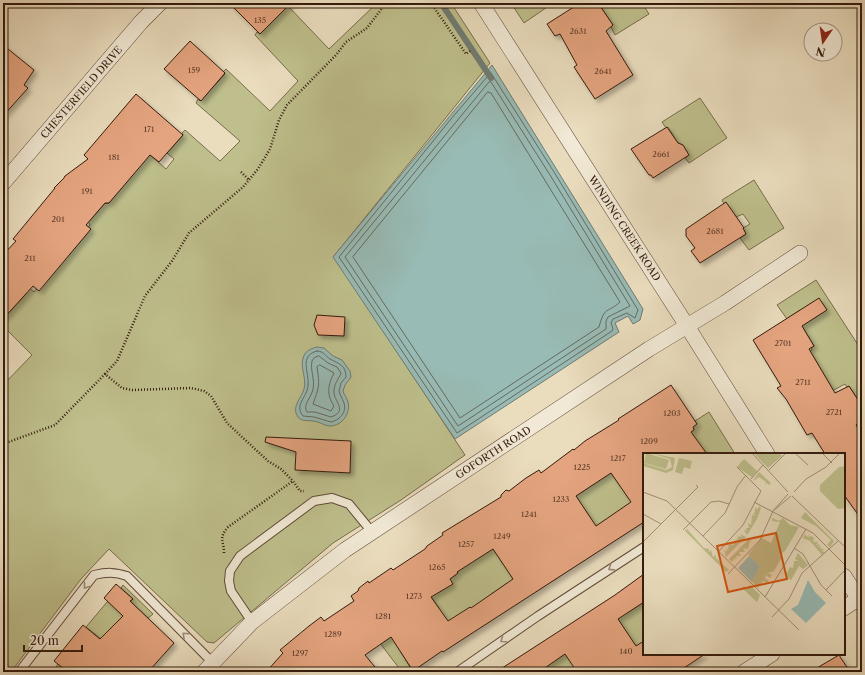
<svg xmlns="http://www.w3.org/2000/svg" width="865" height="675" font-family="'Libre Caslon Text',serif">
<defs>
<filter id="shadow"><feDropShadow dx="3.5" dy="3.5" stdDeviation="2" flood-color="#0004"/></filter>
</defs>
<rect width="100%" height="100%" fill="#eaddbe"/>
<filter id="stains"><feTurbulence type="fractalNoise" baseFrequency=".005" numOctaves="4"/><feColorMatrix values="0 0 0 0 .2 0 0 0 0 .09 0 0 0 0 .02 0 0 0 .5 -.17"/></filter>
<radialGradient id="worn" r=".72"><stop offset=".6" stop-color="#630" stop-opacity="0"/><stop offset="1" stop-color="#630" stop-opacity=".3"/></radialGradient>
<path fill="#bebf8c" stroke="#786c4c" d="M377 3H451L490 63 334 256 465 455 401 500 333 543 214 643 207 642 109 549 81 579 11 672H3V385L32 355 3 326V319L27 293 25 291 29 288 34 292 89 227 90 224 87 221 89 218 91 219 105 203H109L148 153 166 169 174 159 167 153 183 135 182 133 185 130 220 161 240 141 196 103 198 99 200 101 202 99 225 74 223 72 226 69 270 111 298 81 255 35 257 32 260 34 285 9 287 5 329 49Z
M511 3H553L524 23Z
M598 3H642L649 14 615 35 611 27 613 25Z
M700 98 727 138 689 163 685 158 687 157V152L683 145 678 143 668 127 666 128 662 122Z
M754 180 784 228 749 250 740 238 746 234 743 228 750 224 743 214 736 217 724 204 722 200Z
M816 280 862 351V406L849 386 847 387 845 384 832 391 807 354 812 350 811 348 814 346 802 326 800 310 787 319 777 305Z
M709 412 735 454H705L674 442 694 430 693 427 697 424 695 421Z
M596 463 644 495 617 532 506 584 491 594 499 608 401 652 410 667 402 672 354 609 439 608 412 568 450 579 458 573 447 555 493 548 503 564 515 557 559 471 582 492 605 476Z
M123 585 153 614 148 618 134 605 118 621 148 650 101 639 86 627 108 601 120 613 133 599 121 588Z
M621 597 630 611 644 602V654L576 670 577 672H525Z
M58 664 68 672H53Z"/>
<path fill="#98bbb5" stroke="#707b72" d="M492 65 643 309 640 320 633 324 628 316 615 323 619 332 455 439 333 257Z
M317 347 324 348 333 356 342 360 350 371 351 377 345 385 343 391C344 395 347 398 348 402 351 413 342 426 330 426 324 426 319 421 313 421 308 420 302 422 298 417 291 407 301 399 304 389 307 379 300 368 303 358 305 351 310 349 317 347Z"/>
<g fill="none" stroke-linecap="round" stroke-linejoin="round">
<path stroke="#666a61" stroke-width="1" d="M491 73 554 172 638 310 635 318 627 313 613 319 611 323 613 329 612 331 457 433 339 257 451 119Z
M491 82 550 175 630 306 608 317 606 321V329L458 426 345 257 489 82Z
M488 92 491 93 620 302C607 314 605 305 599 327L460 418 353 257Z
M317 351C324 351 325 356 330 359 339 364 346 365 346 377L341 383 339 391C340 395 342 398 344 403 347 412 340 420 331 422L314 417 303 416C294 405 307 397 308 386 309 378 306 371 306 363 307 356 310 353 317 351Z
M319 356 328 363 337 367 341 373C339 379 334 383 334 391 333 401 349 411 331 417L315 412H307C302 405 312 397 313 389 315 379 310 370 312 361L314 358Z
M320 365 334 373C328 385 326 394 334 406L331 411 313 404C319 387 320 386 317 367Z"/>
<path stroke="#707b72" stroke-width="6" d="M441 3 491 78"/>
</g>
<path fill="#e4a47f" stroke="#331a0d" fill-rule="evenodd" filter="url(#shadow)" d="M229 3H291L260 34Z
M580 3H598L613 25 606 31 633 75 595 99 574 67 577 65 560 34 555 36 547 24Z
M190 41 225 73 201 101 164 69Z
M3 45 34 70 24 85 28 88 3 116Z
M136 94 183 135 159 162 150 155 109 203H105L86 225 91 229 39 291 33 286 3 319V255L16 241 13 239 55 188H54L64 178 65 176 88 159 84 155Z
M667 127 678 143 683 145 689 155 653 178 651 175H649L631 149Z
M726 202 744 228H743L746 234 700 263 691 251 695 248 686 236V229Z
M819 298 827 310 802 326 814 346 809 349 835 393 849 386 862 406V421L856 425 862 434V520L844 495V454H825L812 433 807 435 786 399 777 388 781 386 753 340Z
M317 315 345 317 344 336 318 335 314 325Z
M671 385 697 424 693 427 694 430 691 432 707 454H644V522L443 652 442 651 413 671 391 637 365 655 379 672H266L283 653 280 650 309 626 321 617 324 621 354 601 351 596 358 591 359 588 368 581 369 583 391 568 393 570 425 549 427 546 443 535 442 533 501 497V495L506 490 509 491 526 478 539 470 541 473 573 449 574 450 585 441 619 420 618 419ZM611 473 631 502 596 526 576 496ZM493 549 513 579 471 608 470 607 448 621 431 597 453 584 450 579 458 573 457 572Z
M266 437 351 441 350 473 295 470 296 452 265 442Z
M644 574V602L618 619 636 646 644 641V654H705L678 672H662L659 667 652 672H577L565 654 539 672H496L615 595Z
M116 584 133 599 130 601 174 643 148 672H68L54 661 83 625 100 639 123 616 104 598Z
M839 655 850 672H810Z"/>
<g fill="none" stroke-linecap="round" stroke-linejoin="round">
<defs>
<path id="lane" d="M252 622 231 591 229 581 230 571 240 556 314 501 332 498 349 504 372 532
M19 672 94 575C107 572 115 572 127 576L212 662
M457 672 538 616 644 547"/>
<path id="street" d="M481 3 687 326 767 454
M3 183 141 22 160 3
M844 576 862 604
M844 608 858 599
M204 672 252 622 345 550 649 349 725 303 800 253
M744 672 772 654"/>
</defs>
<use href="#lane" stroke="#614b39" stroke-width="10"/>
<use href="#street" stroke="#614b39" stroke-width="16"/>
<path stroke="#331a0d" stroke-width="2.5" stroke-dasharray="1 2" stroke-linecap="butt" d="M431 3 466 54 470 51
M241 172 249 180
M105 374 117 361 145 296 172 261 189 233 243 187 258 169 270 149 279 120 287 105 336 55 346 42 367 28 386 3
M3 444 55 425 105 374 122 388 132 390 191 388 204 391 211 396 227 423 268 461 281 469 293 481
M224 553C224 540 218 539 228 527L293 481 300 491H304"/>
<use href="#lane" stroke="#f1e9d5" stroke-width="8"/>
<use href="#street" stroke="#f1e9d5" stroke-width="15"/>
</g>
<defs><path id="oneway-chevron" d="M-2-3.5L2.5 0L-2 3.5" fill="none" stroke-width="1.6" stroke-linecap="round" stroke-linejoin="round"/></defs>
<g stroke="#9c8c7b">
<use href="#oneway-chevron" transform="translate(611 568) rotate(147)"/>
<use href="#oneway-chevron" transform="translate(86 586) rotate(128)"/>
<use href="#oneway-chevron" transform="translate(185 635) rotate(-137)"/>
<use href="#oneway-chevron" transform="translate(503 640) rotate(145)"/>
</g>
<g text-anchor="middle" stroke-width="4" stroke-linejoin="round" paint-order="stroke">
<g font-size="8" fill="#5f3c2a">
<text x="260" y="23">135</text>
<text x="578" y="34">2631</text>
<text x="194" y="73">159</text>
<text x="603" y="74">2641</text>
<text x="149" y="132">171</text>
<text x="661" y="157">2661</text>
<text x="114" y="160">181</text>
<text x="87" y="194">191</text>
<text x="58" y="222">201</text>
<text x="715" y="234">2681</text>
<text x="30" y="261">211</text>
<text x="783" y="346">2701</text>
<text x="803" y="385">2711</text>
<text x="834" y="415">2721</text>
<text x="672" y="416">1203</text>
<text x="649" y="444">1209</text>
<text x="618" y="461">1217</text>
<text x="582" y="470">1225</text>
<text x="561" y="502">1233</text>
<text x="529" y="517">1241</text>
<text x="502" y="539">1249</text>
<text x="466" y="547">1257</text>
<text x="437" y="570">1265</text>
<text x="414" y="599">1273</text>
<text x="383" y="619">1281</text>
<text x="333" y="637">1289</text>
<text x="626" y="654">140</text>
<text x="300" y="656">1297</text>
</g>
<g font-size="10" fill="#331a0d" stroke="#f1e9d5">
<text transform="translate(81 92) rotate(-49)" y="4">CHESTERFIELD DRIVE</text>
<text transform="translate(625 228) rotate(57)" y="4">WINDING CREEK ROAD</text>
<text transform="translate(493 452) rotate(-33)" y="4">GOFORTH ROAD</text>
</g>
</g>
<g transform="translate(643 453)">
<rect width="202" height="202" fill="#eaddbe"/>
<path d="M3 0 26 7 23 16 1 10ZM8 0 32 5 30 17 23 20 0 13V10L23 17 29 14 27 6ZM111 0H137L139 3 125 15ZM36 5 49 8 47 16 41 14 39 21 32 19ZM101 6 114 18 109 24 94 14ZM202 13V55L195 56 177 38V32L196 14ZM116 19 128 30 126 32 124 30 122 32 123 29 116 24 110 28ZM116 53 118 55 114 66 104 82 101 77 104 78 103 75H106L105 70 108 72 109 62 112 63 110 60H112V55L115 56ZM162 59 191 88 187 94 184 92 188 87 173 73 158 65ZM129 65 136 68 140 65 147 72 156 74 142 98 136 102 139 104 131 118 125 120 129 122 127 125 123 122 122 125 126 128 124 130 120 128 115 135 109 129 117 113 105 102 119 85 128 90 137 69 129 68ZM44 76 61 95 66 96V99L68 97 70 104 73 102V106L75 104 74 106 86 117 83 119 42 78ZM97 81 103 84 83 104 81 97 84 99 83 95 85 97 86 91 91 92 90 88 94 89 91 86 95 88 93 84 95 86V83L99 84ZM162 81 164 84 167 81 165 85 168 83 171 85 169 88 172 86 170 89H175L173 92 177 91 175 94 178 93 177 96 180 94 178 96H181L179 98 182 99 179 102 167 88 160 85ZM106 86 110 90 107 88 105 96 100 95 102 99H96L98 103H93L94 106 91 105 93 108 91 106 89 109 86 106ZM155 100 165 112 160 116 156 113 148 127 142 123 147 114 150 115 151 108H155L152 106ZM107 132 117 142 114 149 99 135 101 133 104 136Z" fill="#bebf8c"/>
<path d="M106 103 117 113 109 129 95 115ZM165 127 172 139 183 150 163 170 148 156 155 152Z" fill="#98bbb5"/>
<path fill="none" stroke="#a18f77" stroke-width="1" d="M109 0 145 39M152 0 165 12M179 0 189 10M126 17 143 0M108 26 120 12M0 39 24 48 156 177M151 39 163 26 183 14 197 0M145 41 130 58 148 43M149 43 202 94M111 49 170 80 202 112M0 61 18 71M40 77 68 49 76 48 86 51M60 83 82 60 94 34 103 22M0 89 55 34 53 32M151 95 160 101 178 132 189 143M76 98 100 72 118 38 94 14M85 121 117 87 130 58M183 137 202 117M122 144 163 76M129 164 146 146 159 120 195 88"/>
<path fill="#d6530c" fill-opacity="0.15" stroke="#d6530c" stroke-width="2" d="M133 80 144 126 85 139 74 93Z"/>
<rect width="202" height="202" fill="none" stroke="#331a0d" stroke-width="2"/>
</g>
<rect width="865" height="675" fill="none" stroke="#eaddbe" stroke-width="16"/>
<rect x="4" y="4" width="857" height="667" fill="none" stroke="#331a0d" stroke-width="2"/>
<rect x="8" y="8" width="849" height="659" fill="none" stroke="#331a0d"/>
<g transform="translate(823 42) rotate(193)"><circle r="19" fill="#f1e9d5" stroke="#a59685"/>
<path d="M0-3L7 15L0 10L-7 15Z" fill="#8f2418"/>
<text y="-6" font-size="11" font-weight="bold" text-anchor="middle" fill="#331a0d">N</text>
</g>
<path d="M24 645v6h58v-6" fill="none" stroke="#331a0d" stroke-width="2"/>
<text x="30" y="645" font-size="12" fill="#331a0d" stroke="#f1e9d5" stroke-width="3" paint-order="stroke">20 m</text>
<rect width="100%" height="100%" filter="url(#stains)"/>
<rect width="100%" height="100%" fill="url(#worn)"/>
</svg>
